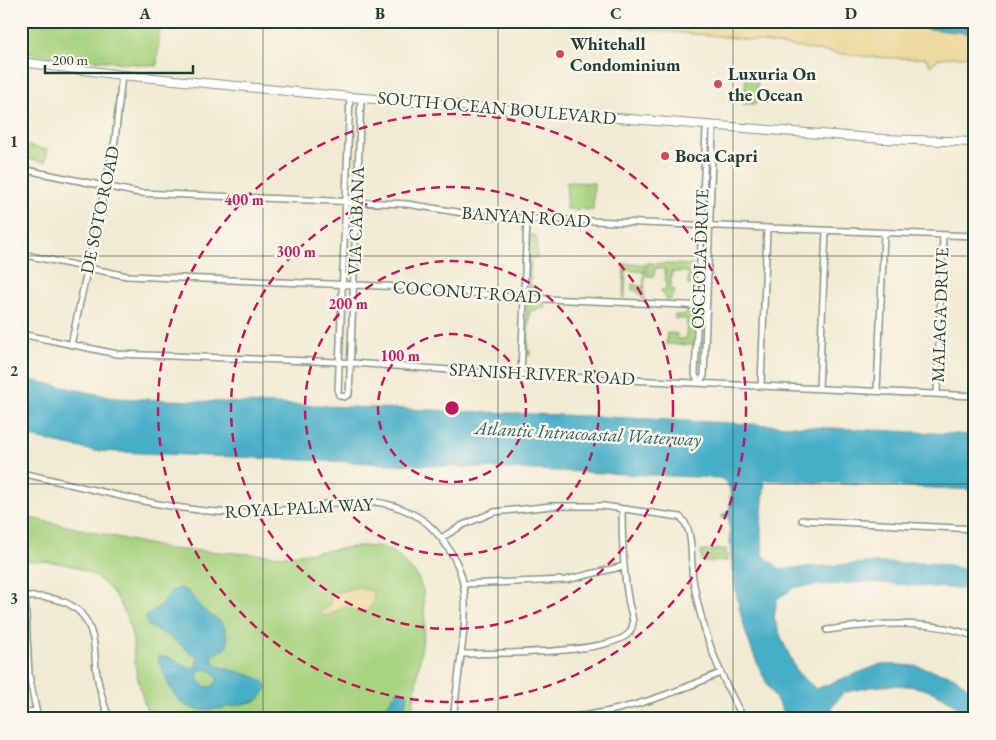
<svg xmlns="http://www.w3.org/2000/svg" width="996" height="740" font-family="'EB Garamond',serif">
<rect width="100%" height="100%" fill="#fbf7ec"/>
<filter id="ink" filterUnits="userSpaceOnUse"><feTurbulence type="fractalNoise" baseFrequency=".02" numOctaves="2"/><feDisplacementMap in="SourceGraphic" scale="10" xChannelSelector="R" yChannelSelector="G"/><feConvolveMatrix kernelMatrix="1 2 1 2 8 2 1 2 1" color-interpolation-filters="sRGB"/></filter>
<filter id="wash" filterUnits="userSpaceOnUse"><feTurbulence type="fractalNoise" baseFrequency=".0096" numOctaves="4" result="noise"/><feDisplacementMap in="SourceGraphic" scale="20" xChannelSelector="R" yChannelSelector="G"/><feGaussianBlur stdDeviation="1.12" result="paint"/><feColorMatrix in="noise" values="0 0 0 0 0 0 0 0 0 0 0 0 0 0 0 0 0 1.4 0 .05"/><feComposite in="paint" operator="in"/></filter>
<g filter="url(#wash)">
<rect width="100%" height="100%" fill="#f2ead2"/>
<path fill="#a8d380" stroke="#64885a" d="M21 21H160L157 66 21 53Z
M746 77H758L756 104H743Z
M23 145 48 150 45 162 21 157Z
M567 182 594 183 593 210 566 209Z
M535 235 537 239V258H531L530 286H535V294L528 293 529 236Z
M647 263 693 265 692 285H688V272H671V290H675L671 300H666L661 290H666L665 269 655 268 654 276H647Z
M624 264H645L644 300 638 292 631 289 632 284 644 287V272L626 270 625 297 623 299Z
M544 300 545 308 530 311 527 351H530V355L524 356 526 303 528 301Z
M689 308 695 313 694 345 666 344 667 333 677 334V339H686L687 319H675V315H685Z
M21 516 170 549 283 556 362 546 385 548 399 557 417 575 423 590 425 624 411 719H150C143 701 138 682 135 663 133 654 134 645 132 636 119 576 78 559 21 561Z
M726 549 727 561 702 562 701 551Z"/>
<path fill="#eeda9e" stroke="#868c69" d="M598 21H975V56L939 58 930 66 926 58C858 61 793 45 726 37 683 32 640 32 598 21Z
M357 587 374 592 373 604 366 612 359 613 346 605 328 616 318 614 329 606 331 594Z"/>
<path fill="#47aec7" stroke="#33767e" fill-rule="evenodd" d="M854 21H975V34Z
M21 378 115 398 586 416 975 435V490L765 480 761 523 763 555 780 569 865 563H931L975 571V590L868 582 795 587 777 599 774 618 783 642 798 673 816 689 881 664 917 666 953 676 975 693V719H969C935 679 890 681 843 693L832 707 833 719H789C745 659 730 588 729 516L722 518V515L729 512C730 499 734 483 719 478L95 451 21 435Z
M181 588 189 592 201 608 221 622 225 628 228 642 227 648 212 656 214 664C227 671 267 675 267 688L260 698 253 702C215 709 182 724 166 678 163 670 158 664 158 656L170 658 191 669 196 666 198 658 167 635 148 626 146 617 158 607 171 591ZM206 669 213 672 217 677 216 683 211 687 204 686 198 679V671Z
M398 690 406 692 408 696 400 719H366L371 711 387 705Z"/>
</g>
<g filter="url(#ink)">
<g fill="none" stroke-linecap="round" stroke-linejoin="round">
<defs>
<path id="minor" d="M350 97 338 392 339 395 344 397 349 394 350 373 361 97
M710 125 713 131 704 376 699 382 695 375 706 130Z
M21 169 139 193 407 204 488 217 975 236
M21 254 127 276 406 287 524 298 706 306
M21 334 117 354 339 362 521 375 975 396
M71 345 115 140 122 75
M521 375 527 219
M761 385 767 229
M819 388 826 231
M877 390 884 234
M937 393 943 237
M21 473C91 488 169 512 240 513 282 514 323 501 364 501 389 502 416 511 433 529 469 567 468 598 462 647 459 671 456 695 453 719
M802 520 975 529
M441 538 463 525 494 512 552 506H603L680 517C695 529 690 561 693 579 701 629 719 675 744 719
M464 584 566 580 624 566
M21 597C52 595 83 600 92 635 96 647 94 661 97 674 99 689 104 704 109 719
M25 597 29 675 38 719
M827 630C873 624 932 618 975 637
M461 654C488 653 621 655 631 630 635 622 631 612 629 604 623 572 622 541 622 509
M21 714 36 710
M546 719C608 717 664 698 720 673"/>
<path id="secondary" d="M21 62 122 75 350 97 884 139 975 142"/>
</defs>
<use href="#minor" stroke="#889483" stroke-width="8"/>
<use href="#secondary" stroke="#889483" stroke-width="10"/>
<use href="#minor" stroke="#fff" stroke-width="5"/>
<use href="#secondary" stroke="#fff" stroke-width="8"/>
</g>
</g>
<path fill="none" stroke="#1f3d34" stroke-width="1" stroke-opacity="0.55" d="M263 21V719M498 21V719M733 21V719M21 256H975M21 484H975"/>
<g fill="none" stroke="#c2185b" stroke-width="2.5" stroke-dasharray="9 6">
<circle cx="452" cy="408" r="74"/>
<circle cx="452" cy="408" r="147"/>
<circle cx="452" cy="408" r="221"/>
<circle cx="452" cy="408" r="294"/>
</g>
<g fill="#d1495b" stroke="#fbf7ec" stroke-width="2">
<circle cx="560" cy="54" r="5"/>
<circle cx="718" cy="84" r="5"/>
<circle cx="665" cy="156" r="5"/>
</g>
<g text-anchor="middle" stroke-width="5" stroke-linejoin="round" paint-order="stroke">
<g font-size="18" font-weight="bold" fill="#1f3d34" stroke="#fbf7ec" text-anchor="start">
<text x="570" y="50">Whitehall<tspan x="570" dy="21">Condominium</tspan></text>
<text x="728" y="80">Luxuria On<tspan x="728" dy="21">the Ocean</tspan></text>
<text x="675" y="162">Boca Capri</text>
</g>
<g font-size="18" fill="#1f3d34" stroke="#fbf7ec">
<text transform="translate(497 108) rotate(5)" y="6">SOUTH OCEAN BOULEVARD</text>
<text transform="translate(100 210) rotate(-78)" y="6">DE SOTO ROAD</text>
<text transform="translate(526 217) rotate(4)" y="6">BANYAN ROAD</text>
<text transform="translate(356 221) rotate(-88)" y="6">VIA CABANA</text>
<text transform="translate(700 259) rotate(-88)" y="6">OSCEOLA DRIVE</text>
<text transform="translate(467 292) rotate(4)" y="6">COCONUT ROAD</text>
<text transform="translate(940 315) rotate(-88)" y="6">MALAGA DRIVE</text>
<text transform="translate(542 374) rotate(3)" y="6">SPANISH RIVER ROAD</text>
<text transform="translate(299 508) rotate(-3)" y="6">ROYAL PALM WAY</text>
</g>
<g font-size="19" font-style="italic" fill="#2b5f60" stroke="#fbf7ec">
<text transform="translate(588 433) rotate(3)" y="7">Atlantic Intracoastal Waterway</text>
</g>
</g>
<circle cx="452" cy="408" r="8" fill="#c2185b" stroke="#fbf7ec" stroke-width="2.5"/>
<g font-size="15" text-anchor="middle" font-weight="bold" fill="#c2185b" stroke="#fbf7ec" stroke-width="5" stroke-linejoin="round" paint-order="stroke">
<text x="244" y="205">400 m</text>
<text x="296" y="257">300 m</text>
<text x="348" y="309">200 m</text>
<text x="400" y="361">100 m</text>
</g>
<rect width="996" height="740" fill="none" stroke="#fbf7ec" stroke-width="55"/>
<path d="M45 65v8h148v-8" fill="none" stroke="#1f3d34" stroke-width="2.5"/>
<text x="52" y="65" font-size="15" fill="#1f3d34" stroke="#fbf7ec" stroke-width="4" paint-order="stroke">200 m</text>
<rect x="28" y="28" width="940" height="684" fill="none" stroke="#1f3d34" stroke-width="2"/>
<g font-size="16" text-anchor="middle" font-weight="bold" fill="#1f3d34">
<text x="145" y="19">A</text>
<text x="380" y="19">B</text>
<text x="616" y="19">C</text>
<text x="851" y="19">D</text>
<text x="14" y="147">1</text>
<text x="14" y="376">2</text>
<text x="14" y="604">3</text>
</g>
</svg>
